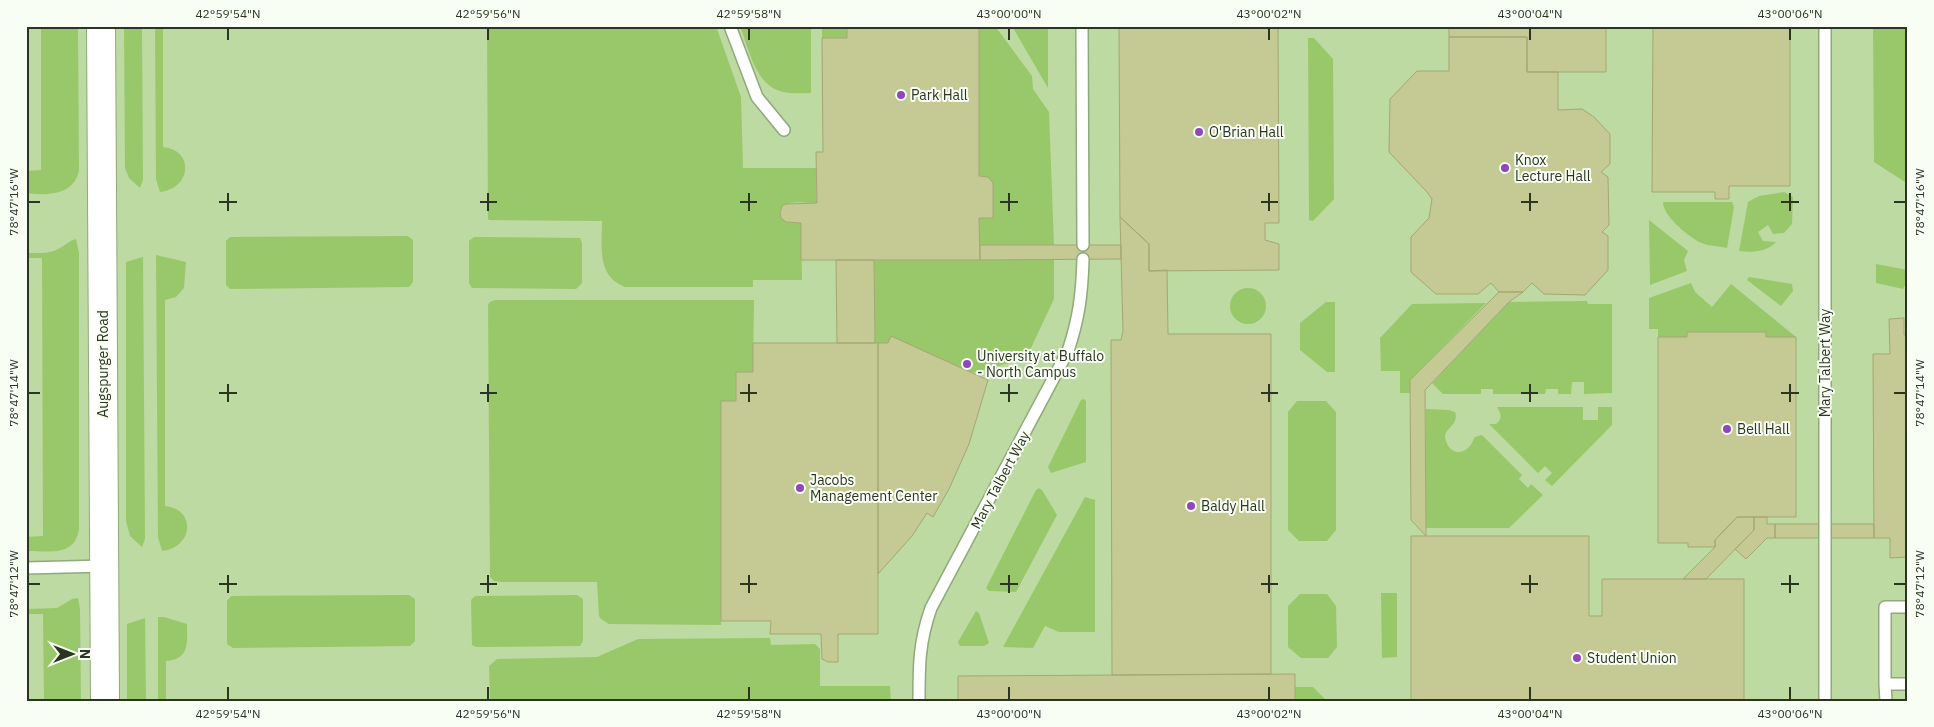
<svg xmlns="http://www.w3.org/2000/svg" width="1934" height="727" font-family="'IBM Plex Sans',sans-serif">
<rect width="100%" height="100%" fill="#cae5b4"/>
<path fill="#bcdaa1" d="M26 26H1908V701H26Z"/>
<path fill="#99c86b" d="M41 26H78L79 170C75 195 47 196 26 193V171L41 170Z
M124 26H142L143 180 140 188 129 178 125 168Z
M155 26H163V147C195 150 191 189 160 192L156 179Z
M487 26H716L741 97 743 168H816L817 203C807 203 782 198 780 212 780 217 782 219 786 222L801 223 802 280H753V287H625C596 276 602 245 602 221L489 220 488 219Z
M740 26H811V93C802 93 792 94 783 92 755 86 749 49 740 26Z
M822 26H847V38H822Z
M975 26H995L1032 76 1033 89 1049 112 1054 245H980L979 218H992L993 183 988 177 979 176Z
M1012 26H1048V88Z
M1873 26H1908V184L1874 162Z
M1308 38H1314L1333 59 1334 199 1313 221 1309 220Z
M1784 192 1793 197 1792 224 1784 233 1773 234 1768 225 1758 232 1763 241 1776 242C1767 252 1751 253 1739 251L1748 202 1759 196Z
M1663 202H1732L1734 207 1727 248C1718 246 1707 246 1699 242 1687 235 1663 216 1663 202Z
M1649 220 1688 251 1684 260 1687 271 1650 285Z
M408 236 413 240V282L409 287 230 289 226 285V241L230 237Z
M474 237 580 238 582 243V283L576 289 472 288 469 283V241Z
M76 239 79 253V529C75 557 49 551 27 551L26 537 43 536 42 258H26V253C37 253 49 254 58 249 65 246 68 241 76 239Z
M156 255 186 262 184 288 176 297 165 300V506C196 509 194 547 162 551L158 537Z
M143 257 145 539 142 547 130 536 126 521V262Z
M1054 259V299L1031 348 1026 354 1010 363 971 373 891 337 888 343H875L874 260Z
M1876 264 1908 270V280L1903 289 1876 283Z
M1749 277 1792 284 1793 291 1781 306 1747 280Z
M1691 283 1695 292 1712 307 1731 284 1796 337H1766V332H1688L1687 337H1658V329H1649V298Z
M1230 306a18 18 0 1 1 36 0a18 18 0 1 1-36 0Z
M495 300H754L753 372 736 401H721V625L609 624 601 619 599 616 597 582H502L494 581 490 577 488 305 490 302Z
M1587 301 1588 304H1612V393L1584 394V382H1572L1571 394H1558V389H1546L1545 394H1493V389H1481V394H1443L1432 383 1509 302Z
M1326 302H1335V372H1327L1300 350V323Z
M1486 303 1410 380V393H1400V371H1381L1380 338 1412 304Z
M1084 399 1086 401V462L1051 473 1048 467 1081 400Z
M1297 401H1326L1336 412V530L1327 541H1299L1288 530V412Z
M1497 407H1583V420H1598V407H1612V425L1552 486 1545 480 1552 473 1545 466 1538 473 1489 424H1496C1503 419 1501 414 1497 407Z
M1426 409 1449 410 1455 412C1459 423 1448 427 1445 435 1445 448 1457 458 1468 448 1472 445 1472 441 1475 437L1482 435 1522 475 1519 479 1528 488 1531 484 1543 495 1509 528H1426Z
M1039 488 1042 490 1057 515 1016 592 989 591 986 588 1036 490Z
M1085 497 1095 500V632H1059L1045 626 1033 648 1003 647Z
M1381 593H1397V657L1382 658Z
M1300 594H1327L1336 606 1337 647 1328 658H1301L1288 647V606Z
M409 595 415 599V641L410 646 233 648 227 644V601L231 596Z
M577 595 583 599V641L580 646 476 647 472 645 471 600 475 596Z
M78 598 80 610 81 701H44L43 614H26V609L57 608 72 599Z
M976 611 979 613 989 643 984 646H960L958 642Z
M158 617H164L187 624C187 643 190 659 166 661V701H158Z
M145 618 146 701H127V624Z
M770 638 771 645 815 644 820 649V686H890L891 701H490L489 666 497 659 597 657 638 639Z
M1295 687H1313L1327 701H1295Z"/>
<path fill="#c5c993" stroke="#a4a772" d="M847 26H979V176L988 177 993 183V218H979L980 260H801V223L786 222 781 218 780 213 782 206 786 204 817 203 816 152H823L822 38H847Z
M1119 26H1278L1279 223H1265V240L1279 244V270L1149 271V244L1120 217Z
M1449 26H1606V72H1527V37H1449Z
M1653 26H1790V186H1729V199H1715V192H1652Z
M1449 37H1527V72H1558V110L1582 109 1594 117 1610 134V164L1601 172 1608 177 1609 225 1602 232 1608 236V270L1585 295 1544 294 1532 283 1523 292H1499L1491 283 1478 294H1436L1411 272V237L1429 218 1432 199 1427 192 1389 152 1390 99 1417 71H1449Z
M1120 217 1149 244V271L1167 270 1168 334H1271V674L1112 675 1111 340H1121L1123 331Z
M980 245H1121V259L980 260Z
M836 260H874L875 343H837Z
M1499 292H1523L1509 302 1425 390 1426 536 1411 520 1410 380Z
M1904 318V335H1908V557L1890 558V538H1874L1873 354H1890L1889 319Z
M1687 332H1766V337H1796V517H1737L1715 540V547H1688V543H1658V337H1687Z
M891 336 988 380 969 444 949 489 933 517 927 513 912 536 878 574V343H888Z
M753 343H878V634H838V662H828L822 659 821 634H770L771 621H721V401H736V372H753Z
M1737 517H1754V530L1706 579H1683L1715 547V540Z
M1754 517H1767V524H1775V538H1767L1746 559 1735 549 1754 530Z
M1775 524H1874V538H1775Z
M1411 536H1589V616H1602V579H1744V701H1411Z
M1295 674V701H958V676Z"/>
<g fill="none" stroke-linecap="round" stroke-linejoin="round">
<defs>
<path id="lane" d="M730 26 757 97 784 130
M1082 26 1083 245
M1825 26V701
M26 568 104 566
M1885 684V607H1908
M919 701C919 665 919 642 931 608L1068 351C1079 318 1082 294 1083 259
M1886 701 1885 684H1908"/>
<path id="secondary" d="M101 26 105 701"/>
</defs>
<use href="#lane" stroke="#90a97a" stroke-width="14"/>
<use href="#secondary" stroke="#90a97a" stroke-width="30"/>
<use href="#lane" stroke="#fff" stroke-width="11"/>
<use href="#secondary" stroke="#fff" stroke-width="28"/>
</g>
<path fill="none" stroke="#2b3622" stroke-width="2" d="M228 28V40M488 28V40M749 28V40M1009 28V40M1269 28V40M1530 28V40M1790 28V40M228 193V211M488 193V211M749 193V211M1009 193V211M1269 193V211M1530 193V211M1790 193V211M28 202H40M219 202H237M480 202H497M740 202H757M1000 202H1018M1261 202H1278M1521 202H1538M1781 202H1799M1894 202H1906M228 384V402M488 384V402M749 384V402M1009 384V402M1269 384V402M1530 384V402M1790 384V402M28 393H40M219 393H237M480 393H497M740 393H757M1000 393H1018M1261 393H1278M1521 393H1538M1781 393H1799M1894 393H1906M228 575V593M488 575V593M749 575V593M1009 575V593M1269 575V593M1530 575V593M1790 575V593M28 584H40M219 584H237M480 584H497M740 584H757M1000 584H1018M1261 584H1278M1521 584H1538M1781 584H1799M1894 584H1906M228 687V700M488 687V700M749 687V700M1009 687V700M1269 687V700M1530 687V700M1790 687V700"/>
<g fill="#9047ba" stroke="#f8fef4" stroke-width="2">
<circle cx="901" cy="95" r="5"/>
<circle cx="1199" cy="132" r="5"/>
<circle cx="1505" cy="168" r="5"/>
<circle cx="967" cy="364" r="5"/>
<circle cx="1727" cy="429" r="5"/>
<circle cx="800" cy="488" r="5"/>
<circle cx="1191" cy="506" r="5"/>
<circle cx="1577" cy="658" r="5"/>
</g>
<g text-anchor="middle" stroke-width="4" stroke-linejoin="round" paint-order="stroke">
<g font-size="14" fill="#2b3622" stroke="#f8fef4" text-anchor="start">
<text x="911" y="100">Park Hall</text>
<text x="1209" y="137">O'Brian Hall</text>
<text x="1515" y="165">Knox<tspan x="1515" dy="16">Lecture Hall</tspan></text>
<text x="977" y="361">University at Buffalo<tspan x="977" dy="16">- North Campus</tspan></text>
<text x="1737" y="434">Bell Hall</text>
<text x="810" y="485">Jacobs<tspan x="810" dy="16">Management Center</tspan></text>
<text x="1201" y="511">Baldy Hall</text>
<text x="1587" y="663">Student Union</text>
</g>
<g font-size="14" fill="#2b3622" stroke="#f8fef4">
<text transform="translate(1825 363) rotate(-90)" y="5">Mary Talbert Way</text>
<text transform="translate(103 364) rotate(-90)" y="5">Augspurger Road</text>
<text transform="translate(1000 480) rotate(-62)" y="5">Mary Talbert Way</text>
</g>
</g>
<rect width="1934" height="727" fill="none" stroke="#f8fef4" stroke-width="55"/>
<g transform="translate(72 654) rotate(90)" stroke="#f8fef4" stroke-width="4" paint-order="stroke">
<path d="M0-4L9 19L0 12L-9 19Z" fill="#2b3622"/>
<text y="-8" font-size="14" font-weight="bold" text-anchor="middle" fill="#2b3622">N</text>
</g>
<rect x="28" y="28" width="1878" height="672" fill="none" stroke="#2b3622" stroke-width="2"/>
<g font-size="12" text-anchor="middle" fill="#2b3622">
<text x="228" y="18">42°59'54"N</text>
<text x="488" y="18">42°59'56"N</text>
<text x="749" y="18">42°59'58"N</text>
<text x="1009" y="18">43°00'00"N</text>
<text x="1269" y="18">43°00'02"N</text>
<text x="1530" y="18">43°00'04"N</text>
<text x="1790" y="18">43°00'06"N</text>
<text transform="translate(1920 202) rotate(-90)" y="4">78°47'16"W</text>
<text transform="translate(14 202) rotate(-90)" y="4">78°47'16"W</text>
<text transform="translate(1920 393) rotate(-90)" y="4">78°47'14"W</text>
<text transform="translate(14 393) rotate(-90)" y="4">78°47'14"W</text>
<text transform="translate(1920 584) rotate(-90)" y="4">78°47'12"W</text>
<text transform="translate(14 584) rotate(-90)" y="4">78°47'12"W</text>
<text x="228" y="718">42°59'54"N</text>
<text x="488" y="718">42°59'56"N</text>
<text x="749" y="718">42°59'58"N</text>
<text x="1009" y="718">43°00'00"N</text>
<text x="1269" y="718">43°00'02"N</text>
<text x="1530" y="718">43°00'04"N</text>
<text x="1790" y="718">43°00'06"N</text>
</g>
</svg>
